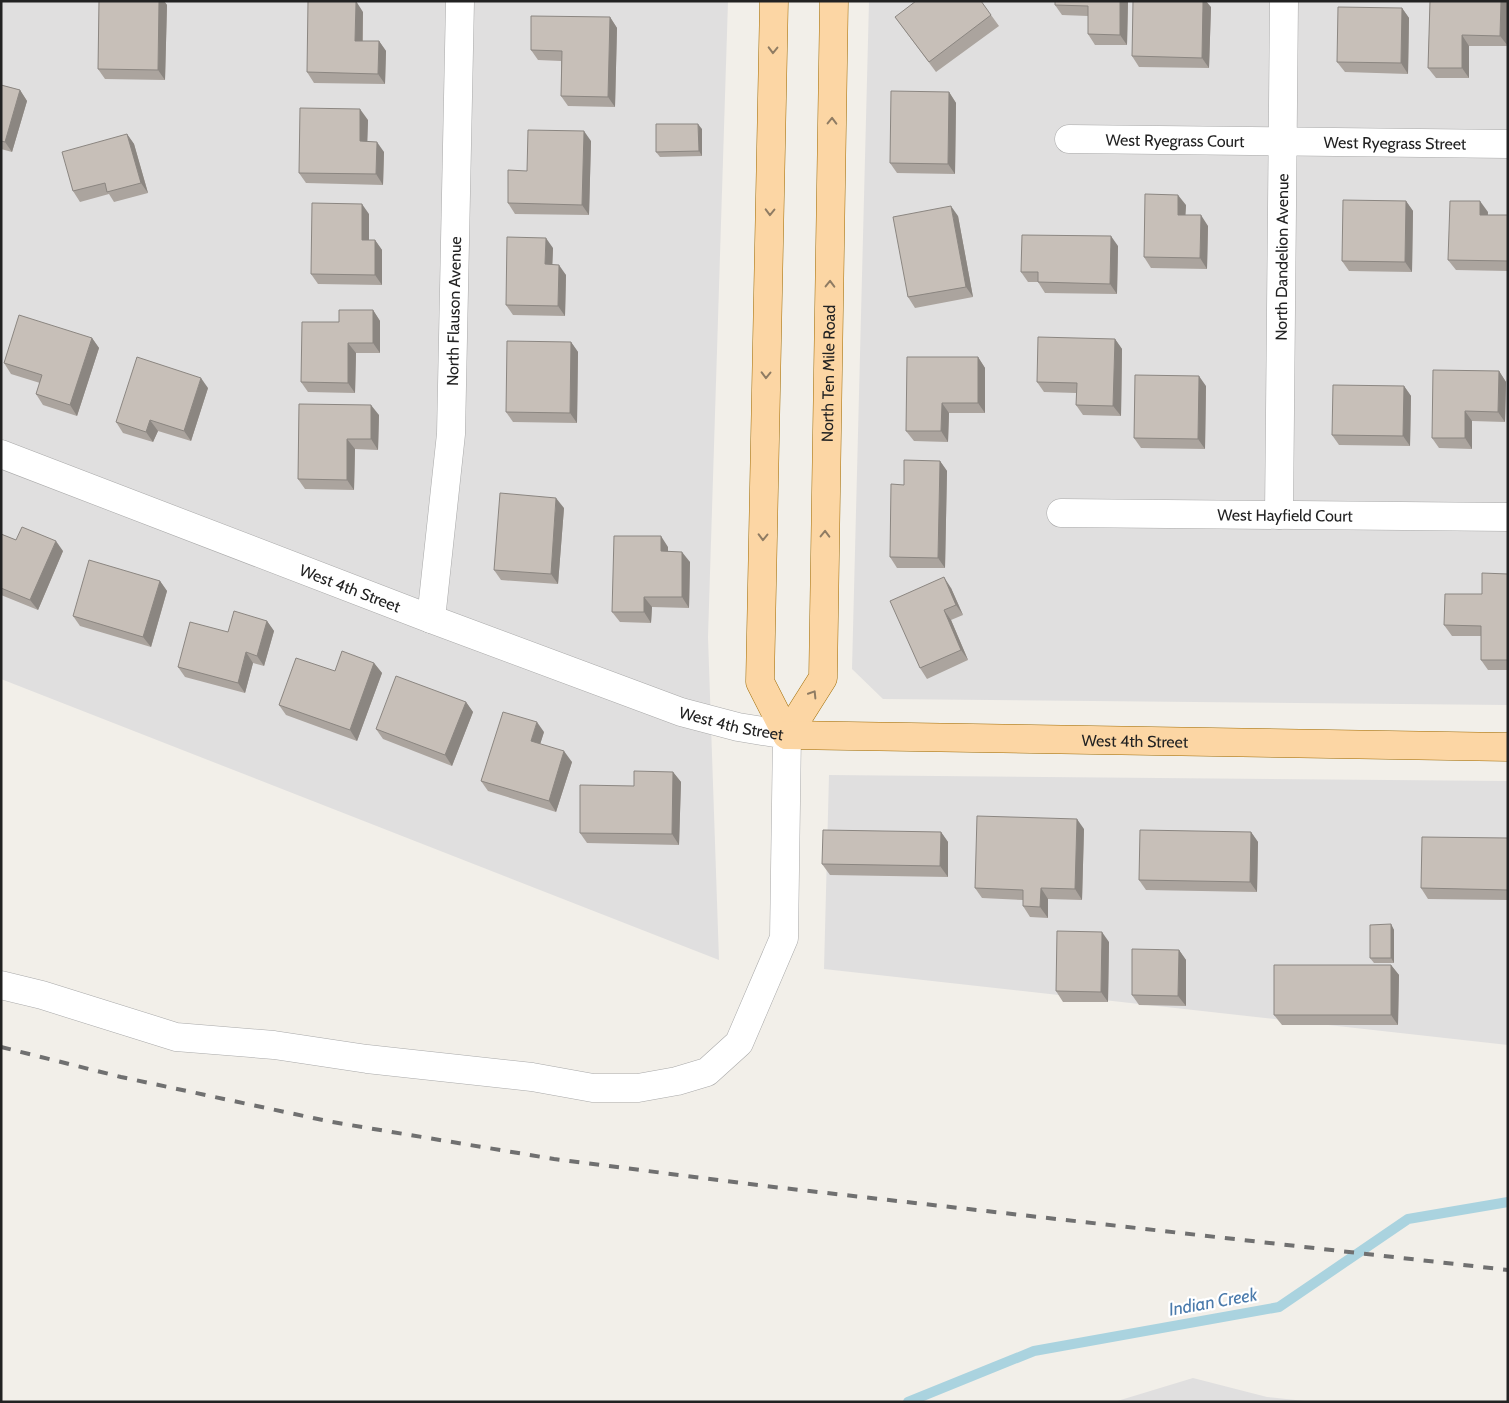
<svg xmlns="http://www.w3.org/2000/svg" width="1509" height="1403" font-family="Cabin,sans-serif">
<rect width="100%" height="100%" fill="#f2efe9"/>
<path fill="#e0dfdf" d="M1 1H728L708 637 719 960 1 679Z
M869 1H1508V705L883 699 852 669Z
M829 775 1508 781V1045L824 969Z
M1193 1378 1267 1397 1314 1402H1114Z"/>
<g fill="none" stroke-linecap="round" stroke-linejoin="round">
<path stroke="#aad3df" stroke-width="10" d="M908 1402 1034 1351 1279 1307 1408 1219 1508 1202"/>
<defs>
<g id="minor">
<path id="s1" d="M1069 139 1508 144"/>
<path id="s2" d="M1 454 431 619 681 712 738 727 787 735 784 938 739 1043 707 1072 677 1081 638 1088H593L532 1077 367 1059 274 1045 176 1037 42 995 1 985"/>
<path id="s3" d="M1061 513 1508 517"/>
<path id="s4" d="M1279 515 1284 1"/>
<path id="s5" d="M431 619 451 434 460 1"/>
</g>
<g id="major">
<path d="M774 1 760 682 787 735"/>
<path id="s6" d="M787 735 823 678 834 1"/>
<path id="s7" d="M787 735 1508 747"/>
</g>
</defs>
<use href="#minor" stroke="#a9a9a9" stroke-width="29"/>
<use href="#major" stroke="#a06b00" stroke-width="29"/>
<use href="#minor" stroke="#fff" stroke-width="28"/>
<use href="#major" stroke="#fcd6a4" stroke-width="28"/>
<path stroke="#707070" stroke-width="4" stroke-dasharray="10 10" stroke-linecap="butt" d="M1 1047 121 1077 332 1122 554 1159 765 1186 1508 1270"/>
</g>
<path fill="#aba49e" d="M99 1H164L167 5 165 80 105 79 98 69Z
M1128 1 1127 45H1095L1088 34V16L1062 15 1055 5Z
M1430 1H1508V46H1469V78H1436L1428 68Z
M1211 7 1209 68 1139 67 1132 56Z
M1402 8 1409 18 1408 74 1345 72 1337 62Z
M363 12V41H379L386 51 385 84 314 83 307 72Z
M991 15 999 26 936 72 895 17Z
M610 17 617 28 615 107 568 106 561 96V61L538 60 531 50Z
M1 85 20 90 27 101 12 152 1 149Z
M949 92 956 103 955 174 897 173 890 163Z
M368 120 367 142 384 152 383 185 306 183 299 173Z
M702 129V156L660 157 656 152Z
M127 134 134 144 148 193 114 202 109 194 80 202 73 191Z
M591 141 589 215 515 214 508 203Z
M1406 201 1413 211 1412 272 1349 271 1342 261Z
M1186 205 1185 215 1208 226 1207 269 1151 268 1144 257Z
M1488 212V215H1508V271L1456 270 1448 260Z
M369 214V240H375L382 250V285L318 284 311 274Z
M958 216 973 297 915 308 908 297Z
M1118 246 1117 294 1045 293 1038 282H1028L1021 272Z
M553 248 552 265 566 275 565 316 513 315 506 305Z
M373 310 380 321V353H356L355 393 308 392 301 382 339 322Z
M92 338 99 348 77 416 43 405 36 394 40 383 11 374 4 363Z
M1115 339 1122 349 1121 416 1083 415 1076 405V393L1044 392 1037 382Z
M571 342 578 352 577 423 513 422 506 412Z
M978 357 985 368V413H949L948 442 914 441 906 431Z
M1499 371 1506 382 1505 422 1472 421V449L1439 448 1432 438Z
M1206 386 1205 449 1141 448 1134 438Z
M1404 386 1411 396 1410 446 1339 445 1332 435Z
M208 388 191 441 158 431 153 442 123 433 116 422Z
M299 404 379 415 378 450 355 449 354 490 305 489 298 479Z
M940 461 947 471 945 568H897L890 557Z
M564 508 558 584 501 580 494 570Z
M1 534 16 540 63 551 38 610 1 595Z
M668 547V551L690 562 689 608 652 607 651 623 620 622 612 612Z
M1508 574V670H1488L1481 660V636H1452L1444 625 1482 594Z
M160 581 167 591 151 647 80 626 73 616Z
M951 588 963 615 951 620 968 660 927 679 920 668Z
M267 621 274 631 264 666 253 663 245 693 185 677 178 667 228 632Z
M374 663 382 673 357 741 286 715 279 705 335 671Z
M466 702 473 712 452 766 383 739 376 729Z
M544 732 540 744 572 762 556 812 488 791 481 781Z
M673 772 681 782 679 845 587 843 580 833 634 786Z
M1084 829 1082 900 1048 899V918L1030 917 1023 906V900L982 898 975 888Z
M941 832 948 842V877L830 875 822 864Z
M1251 832 1258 842 1257 892 1146 890 1139 880Z
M1508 838V900L1428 899 1421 888Z
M1391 924 1394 930V963H1374L1370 958Z
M1109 942 1108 1002H1063L1056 991Z
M1179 950 1186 960V1006L1139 1005 1132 995Z
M1391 965 1399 975 1398 1025H1282L1274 1015Z"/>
<path fill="#8b8681" d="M159 1H164L167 5 165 80 158 70Z
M356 1 363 12 362 51 355 41Z
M1120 1H1128L1127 45 1120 35Z
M1203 1H1206L1211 7 1209 68 1202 58Z
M1501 1H1508V46L1500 36Z
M1402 8 1409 18 1408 74 1401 63Z
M610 17 617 28 615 107 608 97Z
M1462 35 1469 46V78L1462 68Z
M379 41 386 51 385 84 378 74Z
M20 90 27 101 12 152 5 142Z
M949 92 956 103 955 174 948 164Z
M360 109 368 120 367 152 360 141Z
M698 124 702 129V156L699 151Z
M584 131 591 141 589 215 582 205Z
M127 134 134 144 148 193 141 183Z
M377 142 384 152 383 185 376 174Z
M1178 195 1186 205 1185 225 1178 215Z
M1406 201 1413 211 1412 272 1405 262Z
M1480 201 1488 212 1487 225 1480 215Z
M362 204 369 214V250L362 240Z
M951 206 958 216 973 297 966 287Z
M1201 215 1208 226 1207 269 1200 258Z
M1111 236 1118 246 1117 294 1110 284Z
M546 238 553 248 552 275 545 264Z
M375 240 382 250V285L375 275Z
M559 265 566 275 565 316 558 306Z
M373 310 380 321V353L373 343Z
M92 338 99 348 77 416 70 405Z
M1115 339 1122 349 1121 416 1113 406Z
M571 342 578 352 577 423 570 413Z
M348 343 356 353 355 393 348 383Z
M978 357 985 368V413L978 403Z
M1499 371 1506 382 1505 422 1498 412Z
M1199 376 1206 386 1205 449 1198 439Z
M201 378 208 388 191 441 184 431Z
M1404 386 1411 396 1410 446 1403 436Z
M942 403 949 413 948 442 941 431Z
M371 405 379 415 378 450 371 439Z
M1465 411 1472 421V449L1465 438Z
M150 420 158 431 153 442 146 432Z
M347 439 355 449 354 490 347 480Z
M940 461 947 471 945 568 938 558Z
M556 498 564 508 558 584 551 574Z
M661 536 668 547V561L661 551Z
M56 541 63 551 38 610 30 600Z
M682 552 690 562 689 608 682 597Z
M944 577 951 588 963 615 956 605Z
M160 581 167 591 151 647 143 637Z
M644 597 652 607 651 623 644 612Z
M944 610 951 620 968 660 961 650Z
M267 621 274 631 264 666 257 656Z
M246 652 253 663 245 693 238 683Z
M374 663 382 673 357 741 350 730Z
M466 702 473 712 452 766 445 755Z
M537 722 544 732 538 751 531 741Z
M564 751 572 762 556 812 549 801Z
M673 772 681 782 679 845 672 834Z
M1077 819 1084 829 1082 900 1075 889Z
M941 832 948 842V877L940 866Z
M1251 832 1258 842 1257 892 1250 882Z
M1041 888 1048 899V918L1040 907Z
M1391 924 1394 930V963L1391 958Z
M1102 932 1109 942 1108 1002 1101 992Z
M1179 950 1186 960V1006L1178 996Z
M1391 965 1399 975 1398 1025 1391 1015Z"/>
<path fill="#c7bfb8" stroke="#8b8681" d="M99 1H159L158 70 98 69Z
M308 1H356L355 41H379L378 74 307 72Z
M916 1H981L991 15 929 62 895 17Z
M1055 1H1120V35L1088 34V6L1055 5Z
M1133 1H1203L1202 58 1132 56Z
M1430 1H1501L1500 36 1462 35V68H1428Z
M1338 7 1402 8 1401 63 1337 62Z
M531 16 610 17 608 97 561 96 562 51 531 50Z
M1 85 20 90 5 142 1 141Z
M891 91 949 92 948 164 890 163Z
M300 108 360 109V141L377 142 376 174 299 173Z
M656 124H698L699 151 656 152Z
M528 130 584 131 582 205 508 203V170L527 171Z
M127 134 141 183 107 192 105 183 73 191 62 152Z
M1145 194 1178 195V215H1201L1200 258 1144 257Z
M1343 200 1406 201 1405 262 1342 261Z
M1450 201H1480V215H1508V261L1448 260Z
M312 203 362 204V240H375V275L311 274Z
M951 206 966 287 908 297 893 217Z
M1022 235 1111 236 1110 284 1038 282V272H1021Z
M507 237 546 238 545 264 559 265 558 306 506 305Z
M339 310H373V343H348V383L301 382 302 322H339Z
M19 315 92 338 70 405 36 394 42 375 4 363Z
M1038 337 1115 339 1113 406 1076 405 1077 383 1037 382Z
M507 341 571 342 570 413 506 412Z
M137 357 201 378 184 431 150 420 146 432 116 422Z
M907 357H978V403H942L941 431H906Z
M1433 370 1499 371 1498 412 1465 411V438H1432Z
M1135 375 1199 376 1198 439 1134 438Z
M1333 385 1404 386 1403 436 1332 435Z
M299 404 371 405V439H347V480L298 479Z
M904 460 940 461 938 558 890 557 891 484 904 485Z
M500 493 556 498 551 574 494 570Z
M22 527 56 541 30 600 1 588V534L16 540Z
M614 536H661V551L682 552V597H644V612H612Z
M89 560 160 581 143 637 73 616Z
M1482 573 1508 574V660H1481V626L1444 625 1445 594H1482Z
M944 577 956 605 944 610 961 650 920 668 890 601Z
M234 611 267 621 257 656 246 652 238 683 178 667 190 622 228 632Z
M342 651 374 663 350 730 279 705 296 658 335 671Z
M396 676 466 702 445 755 376 729Z
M503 712 537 722 531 741 564 751 549 801 481 781Z
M634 771 673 772 672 834 580 833V785L634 786Z
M977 816 1077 819 1075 889 1041 888 1040 907 1023 906V890L975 888Z
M823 830 941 832 940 866 822 864Z
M1140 830 1251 832 1250 882 1139 880Z
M1422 837 1508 838V890L1421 888Z
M1391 924V958H1370V925Z
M1057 931 1102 932 1101 992 1056 991Z
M1132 949 1179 950 1178 996 1132 995Z
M1274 965H1391V1015H1274Z"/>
<defs><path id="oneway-chevron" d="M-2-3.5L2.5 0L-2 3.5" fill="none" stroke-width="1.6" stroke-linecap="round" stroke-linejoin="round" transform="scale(1.25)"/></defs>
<g stroke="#8f7c63">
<use href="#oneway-chevron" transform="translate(773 50) rotate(91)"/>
<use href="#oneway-chevron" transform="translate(832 121) rotate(-89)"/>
<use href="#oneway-chevron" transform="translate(770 212) rotate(91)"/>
<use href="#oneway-chevron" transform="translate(830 284) rotate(-89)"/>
<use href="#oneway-chevron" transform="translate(766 375) rotate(91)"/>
<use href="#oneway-chevron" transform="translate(825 534) rotate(-89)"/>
<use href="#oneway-chevron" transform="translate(763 537) rotate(91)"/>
<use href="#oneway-chevron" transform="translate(813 694) rotate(-58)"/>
</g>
<g text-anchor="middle" stroke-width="4.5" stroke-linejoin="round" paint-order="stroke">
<g font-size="16" fill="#222" stroke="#fff">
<text dy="6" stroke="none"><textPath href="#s1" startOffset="106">West Ryegrass Court</textPath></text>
<text dy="6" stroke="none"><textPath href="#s1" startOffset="326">West Ryegrass Street</textPath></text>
<text dy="6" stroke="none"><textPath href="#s4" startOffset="258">North Dandelion Avenue</textPath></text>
<text dy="6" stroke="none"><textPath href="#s5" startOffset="309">North Flauson Avenue</textPath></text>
<text dy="6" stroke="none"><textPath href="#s6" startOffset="372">North Ten Mile Road</textPath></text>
<text dy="6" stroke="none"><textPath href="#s3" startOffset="224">West Hayfield Court</textPath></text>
<text dy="6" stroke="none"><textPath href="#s2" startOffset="374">West 4th Street</textPath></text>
<text dy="6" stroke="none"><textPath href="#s2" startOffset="779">West 4th Street</textPath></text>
<text dy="6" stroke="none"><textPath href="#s7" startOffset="348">West 4th Street</textPath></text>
</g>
<g font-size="18" font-style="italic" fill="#4a7aab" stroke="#fff">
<text transform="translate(1213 1302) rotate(-10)" y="6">Indian Creek</text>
</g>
</g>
<rect width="1509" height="1403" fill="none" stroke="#222222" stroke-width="5"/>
</svg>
